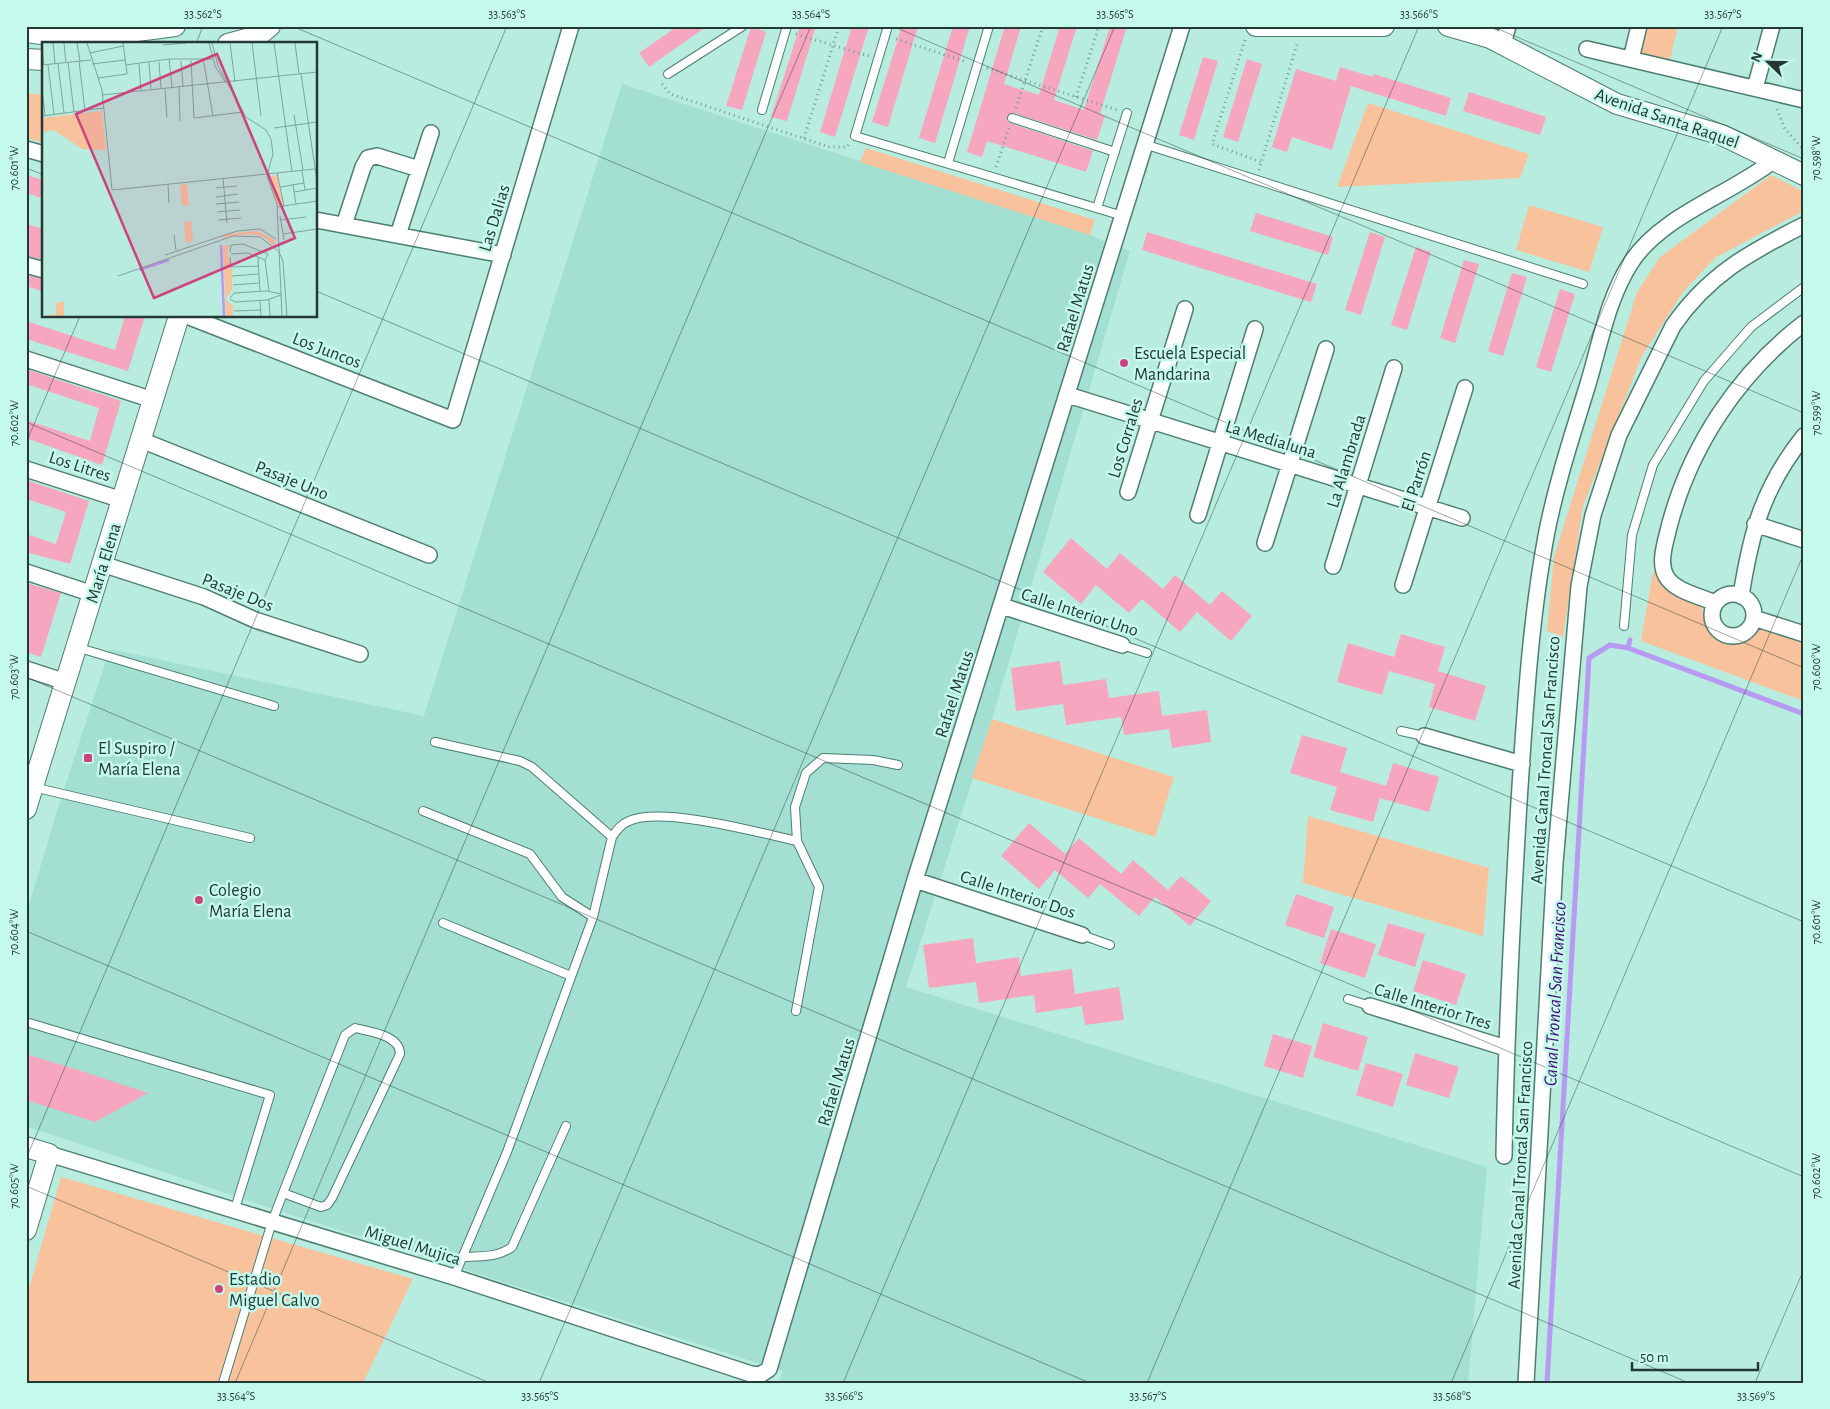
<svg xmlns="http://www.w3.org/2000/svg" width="1830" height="1409" font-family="'Alegreya Sans',sans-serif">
<rect width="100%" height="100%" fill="#b8ecdf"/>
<path fill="#a3e0d2" d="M622 84 1090 235 1130 251 992 719 906 987 1487 1167 1468 1383H779L783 1371 264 1206 26 1126V930L30 920 26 918V915L60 801 110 649 424 716Z"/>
<path fill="#f8c39c" d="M1647 26H1678L1670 60 1640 53Z
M26 93 44 95V143L26 138Z
M1368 103 1529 154 1520 178 1337 187Z
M866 148 1095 220 1090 235 860 162Z
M1771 175 1804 192V211L1716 257 1683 292 1642 356 1583 506 1563 637 1547 631 1554 557 1637 292 1660 257Z
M1529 205 1603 227 1589 272 1516 250Z
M1653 571 1665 585 1701 604 1707 628 1715 636 1735 641 1760 624 1804 641V701L1641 641Z
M992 719 1174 777 1155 837 972 778Z
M1308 816 1489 868 1483 936 1303 883Z
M61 1177 413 1279 363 1383H26V1299Z"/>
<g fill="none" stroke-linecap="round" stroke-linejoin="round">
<path stroke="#b79bf3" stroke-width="5" d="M1628 648 1804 714
M1547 1383 1589 658 1610 645 1628 648 1630 640"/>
</g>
<path fill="#f7a6c0" d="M678 26H707L649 67 639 53Z
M800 26H816L787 121 771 117Z
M852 26H869L835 137 820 132Z
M902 26H918L888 127 872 122Z
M953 26H970L935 143 919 138Z
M1005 26H1021L1004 84 1039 95 1060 26H1077L1054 100 1084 110 1110 26H1127L1100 114 1105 116 1097 140 1014 113 1007 117 1010 123 1093 151 1086 172 987 141 982 157 967 152Z
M751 27 766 32 742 110 726 106Z
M1203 57 1218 61 1194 140 1179 135Z
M1247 59 1262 64 1238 142 1223 137Z
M1340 67 1373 77 1374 74 1451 98 1446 116 1351 86 1332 150 1292 137 1287 152 1272 147 1296 69 1336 81Z
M1469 92 1546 117 1540 135 1463 111Z
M26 175 44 180V199L26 193Z
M1256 213 1333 237 1328 255 1250 231Z
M26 224 44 229V260L26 256Z
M1147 232 1317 284 1311 302 1142 250Z
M1370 232 1385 237 1361 315 1345 310Z
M1416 247 1431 252 1407 330 1391 325Z
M1464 260 1479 264 1455 343 1440 338Z
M1512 273 1527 277 1503 356 1488 351Z
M26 275 44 279V292L26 286Z
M1560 289 1575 294 1551 372 1536 367Z
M125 316H145L128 371 26 339V321L115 350Z
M26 369 121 401 102 465 26 438V420L90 441 99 408 26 384Z
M26 480 89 501 70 564 26 552V534L56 544 66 512 26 499Z
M1071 538 1107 569 1120 553 1163 589 1175 575 1210 605 1222 591 1252 616 1231 641 1197 612 1180 632 1142 599 1129 613 1096 585 1081 604 1043 572Z
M26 583 61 593 41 657 26 652Z
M1401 634 1445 647 1438 671 1486 686 1475 721 1429 707 1435 684 1389 671 1382 695 1337 682 1348 643 1394 657Z
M1060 661 1063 685 1106 679 1109 698 1159 691 1162 716 1207 710 1211 742 1172 748 1169 729 1124 735 1121 717 1066 725 1063 704 1016 711 1011 668Z
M1302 735 1347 748 1340 772 1386 786 1393 763 1439 777 1429 812 1380 798 1373 822 1330 810 1337 787 1290 773Z
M1029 823 1065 854 1079 838 1121 874 1133 860 1168 890 1181 876 1211 901 1190 926 1155 897 1139 916 1100 884 1088 898 1055 870 1039 889 1001 856Z
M1296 894 1334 907 1324 938 1285 925Z
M1388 923 1425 934 1415 967 1378 955Z
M1331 929 1376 944 1365 978 1320 963Z
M973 938 976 963 1019 957 1021 976 1072 969 1075 994 1119 987 1124 1020 1085 1025 1082 1006 1036 1013 1034 995 979 1003 976 982 929 988 923 945Z
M1423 960 1466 974 1456 1005 1413 991Z
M1323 1023 1368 1037 1358 1071 1313 1057Z
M1273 1034 1312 1046 1303 1078 1264 1066Z
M1415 1053 1459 1067 1449 1098 1406 1085Z
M26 1054 72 1068 148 1093 95 1122 26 1100Z
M1366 1063 1403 1074 1393 1107 1356 1095Z"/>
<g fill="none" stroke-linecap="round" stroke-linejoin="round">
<defs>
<path id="lane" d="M888 26 855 136 1123 216
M668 74 743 26
M762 110 787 26
M1012 118 1115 152
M1144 144 1583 284
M948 163 989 26
M1097 208 1127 113
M1624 626 1632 535 1653 465 1704 381 1751 327 1804 287
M1122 645 1147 653
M76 647 274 706
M1401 731 1424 736
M435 742 520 761 532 767 612 837
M33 787 250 838
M423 811 530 854 562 897 593 917
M443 923 571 976
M1082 935 1110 945
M1348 999 1370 1006
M796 1011 819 887 797 841 795 807 806 773 823 758 873 760 898 765
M26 1022 270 1095 234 1212
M355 1028C370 1032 400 1035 400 1054L332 1198 327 1205 321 1207 283 1193 345 1035Z
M462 1257C480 1256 497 1258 512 1247L566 1126
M454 1277 507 1152 593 917 612 837C617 830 621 824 629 821 662 806 760 833 797 841
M223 1383 272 1222 283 1193"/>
<path id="street" d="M1503 44 1508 26
M1587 49 1804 100
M1631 59 1639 26
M1755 88 1772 26
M26 149 44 154
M316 220 503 255
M344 225 363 167 368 158 377 156 419 169
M398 235 431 133
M26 265 44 270
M187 316 453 420 571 26
M26 359 153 400
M1068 395 1462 518
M141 440 429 555
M26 469 122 500
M1128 492 1185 309
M1198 515 1255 329
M1755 524 1804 540
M1265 543 1326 349
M102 564 204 597 255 620 360 654
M1333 566 1394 368
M26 572 93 594
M1403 585 1465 388
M1712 615a21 21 0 1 1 42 0a21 21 0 1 1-42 0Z
M1741 596C1751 532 1763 487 1804 436
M1715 603C1700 596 1674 591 1666 576 1658 562 1666 541 1669 527 1690 446 1738 374 1804 323
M1002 606 1122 645
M1754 618 1804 634
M26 669 66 682
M1424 736 1522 764
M915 880 1082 935
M1370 1006 1506 1048
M49 1154 454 1277 751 1374 760 1375 769 1369 915 880 1182 26
M1504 1156C1506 1038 1512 920 1519 802 1525 712 1530 620 1547 531 1557 481 1573 433 1588 384 1600 344 1608 297 1632 261 1663 215 1729 195 1773 161
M1526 1383 1555 863 1579 586 1593 515 1619 435 1673 326C1708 275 1750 252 1804 225"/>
<path id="secondary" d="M1256 26H1384
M1448 26 1490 38 1617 104 1722 135 1804 175
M26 32C76 39 125 33 175 26
M228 44 258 36 270 26
M26 59 44 60
M26 809 179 316
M26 1147 49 1154 26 1230"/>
</defs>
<use href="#lane" stroke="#4d7e72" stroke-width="10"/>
<use href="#street" stroke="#4d7e72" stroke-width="18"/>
<use href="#secondary" stroke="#4d7e72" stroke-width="22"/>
<path stroke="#769d93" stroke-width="3" stroke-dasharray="1 4" stroke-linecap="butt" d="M796 34 869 56
M896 39 967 62
M1245 40 1212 144 1261 162
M987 68 1117 110
M662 84 670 94 829 147H847L849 144
M1076 97 1099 26
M1016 108 1043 26
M1777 109 1785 129 1804 150
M804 138 839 26
M996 167 1009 128
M1259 170 1297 44"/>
<use href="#lane" stroke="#fff" stroke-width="8"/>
<use href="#street" stroke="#fff" stroke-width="15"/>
<use href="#secondary" stroke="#fff" stroke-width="20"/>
</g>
<path fill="none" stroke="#243934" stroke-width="1" stroke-opacity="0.45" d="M292 26 1804 668M892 26 1804 413M1491 26 1804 159M196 44 203 26M26 168 44 175M316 291 1804 922M26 422 1804 1177M26 443 80 316M26 677 1689 1383M26 931 1090 1383M26 1159 507 26M26 1186 490 1383M235 1383 811 26M539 1383 1115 26M843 1383 1419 26M1147 1383 1723 26M1451 1383 1804 553M1755 1383 1804 1269"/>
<g fill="#cc437d" stroke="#c5f9ec" stroke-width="2">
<circle cx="1124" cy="363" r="5"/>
<rect x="83" y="753" width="10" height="10" rx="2.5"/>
<circle cx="199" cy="900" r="5"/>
<circle cx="219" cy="1289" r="5"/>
</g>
<g text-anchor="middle" stroke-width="5" stroke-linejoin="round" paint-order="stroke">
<g font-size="18" fill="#243934" stroke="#c5f9ec">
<text transform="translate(1667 118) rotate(19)" y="6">Avenida Santa Raquel</text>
<text transform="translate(494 218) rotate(-73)" y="6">Las Dalias</text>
<text transform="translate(1075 308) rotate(-73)" y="6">Rafael Matus</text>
<text transform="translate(327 350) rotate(21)" y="6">Los Juncos</text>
<text transform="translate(1125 438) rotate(-73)" y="6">Los Corrales</text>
<text transform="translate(1271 439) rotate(17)" y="6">La Medialuna</text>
<text transform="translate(1346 461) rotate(-73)" y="6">La Alambrada</text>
<text transform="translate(80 466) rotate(18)" y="6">Los Litres</text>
<text transform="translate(292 480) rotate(22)" y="6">Pasaje Uno</text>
<text transform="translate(1416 481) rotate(-72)" y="6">El Parrón</text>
<text transform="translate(103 563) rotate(-73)" y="6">María Elena</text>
<text transform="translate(238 592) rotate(22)" y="6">Pasaje Dos</text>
<text transform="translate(1080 612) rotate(18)" y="6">Calle Interior Uno</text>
<text transform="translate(954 694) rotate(-72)" y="6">Rafael Matus</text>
<text transform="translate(1545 760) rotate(-86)" y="6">Avenida Canal Troncal San Francisco</text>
<text transform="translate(1018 894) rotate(18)" y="6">Calle Interior Dos</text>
<text transform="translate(1433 1006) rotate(17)" y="6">Calle Interior Tres</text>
<text transform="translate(836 1082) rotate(-73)" y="6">Rafael Matus</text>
<text transform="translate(1520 1165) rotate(-87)" y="6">Avenida Canal Troncal San Francisco</text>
<text transform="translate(413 1245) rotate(17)" y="6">Miguel Mujica</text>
</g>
<g font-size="18" fill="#243934" stroke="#c5f9ec" text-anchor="start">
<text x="1134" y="359">Escuela Especial<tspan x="1134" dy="21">Mandarina</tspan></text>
<text x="98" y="754">El Suspiro /<tspan x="98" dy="21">María Elena</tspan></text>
<text x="209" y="896">Colegio<tspan x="209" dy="21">María Elena</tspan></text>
<text x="229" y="1285">Estadio<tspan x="229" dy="21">Miguel Calvo</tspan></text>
</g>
<g font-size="19" font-style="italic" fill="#400f76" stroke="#c5f9ec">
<text transform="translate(1554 994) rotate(-87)" y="7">Canal Troncal San Francisco</text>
</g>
</g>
<g transform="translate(42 42)">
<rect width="275" height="275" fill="#b8ecdf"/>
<path d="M60 69 64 108 40 107 12 88 0 90V76ZM235 133 241 164H236L226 134ZM145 142 147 163 140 164 138 143ZM149 178 151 199 144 201 142 181ZM215 189 233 198 232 204 222 195 209 192 178 196 185 192ZM188 203 185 210 190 226V248L184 257 191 264V274H184L181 204ZM22 259V274H4L14 272V261Z" fill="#f8c39c"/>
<path fill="none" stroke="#b79bf3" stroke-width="2.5" d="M179 203 182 274M97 228 127 218"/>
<path fill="none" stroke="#7da49b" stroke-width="1" d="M11 1 13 22M22 1 24 21M35 1 38 19M45 1 60 48 70 148 273 127M167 1 173 24 184 41M170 1 176 24 204 75 224 88 229 97 231 112 225 134 235 162 240 274M188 1 193 40M210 1 219 74M232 1 250 130M253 1 257 32M121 3 144 1M0 7 2 23M48 11 81 4M161 16 171 74M127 17 130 45M149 18 152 76 201 70M37 19 43 69M139 19 141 44M26 20 32 70M117 20 119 46M107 21 109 47M16 22 22 71M50 22 83 18M97 22 99 49M0 23 49 18M6 23 12 72M84 23 127 17H170M259 32 275 139M56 36 85 32 81 1M137 45 138 79M123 47 125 76M0 48 3 73M60 53 275 30M252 73 261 128M0 74 61 66M232 86 275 80M260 129 263 148M235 131 242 164M181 136 185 181M126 142 127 161M251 143 254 162M238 145 262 141M174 146 195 144M252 150 275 146M174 155 196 152M174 162 197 160M235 165 275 159M175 170 198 168M238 174 242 198M176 178 199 176M239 178 264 175M241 192 275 187M132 193 134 208M236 208 241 219 245 274M188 210 189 203 201 202 226 212 223 218 227 249M189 212 206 211 223 218M123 213 195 189 218 187 234 197M188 215 189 225 216 224M216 216 218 249M76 234 191 194 218 195 235 208M190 234 216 232M191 243 217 241M188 256 192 251 225 249 239 252M188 257 193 260 225 258 239 253M218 258 219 274M227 258 228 274M192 269 219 268"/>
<path fill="#cc437d" fill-opacity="0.15" stroke="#cc437d" stroke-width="2.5" d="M175 12 253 196 112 256 34 72Z"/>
<rect width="275" height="275" fill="none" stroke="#243934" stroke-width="2.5"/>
</g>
<rect width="1830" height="1409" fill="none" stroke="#c5f9ec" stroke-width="55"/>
<g transform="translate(1768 62) rotate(293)" stroke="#c5f9ec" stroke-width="4" paint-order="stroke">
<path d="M0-4L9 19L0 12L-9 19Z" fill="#243934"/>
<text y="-8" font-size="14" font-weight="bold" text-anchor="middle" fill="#243934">N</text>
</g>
<path d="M1632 1362v8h126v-8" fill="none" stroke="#243934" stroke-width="2.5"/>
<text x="1640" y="1362" font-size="15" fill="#243934" stroke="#c5f9ec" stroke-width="4" paint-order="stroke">50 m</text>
<rect x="28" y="28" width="1774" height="1354" fill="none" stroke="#243934" stroke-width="2"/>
<g font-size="12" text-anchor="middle" fill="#243934">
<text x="203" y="18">33.562°S</text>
<text x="507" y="18">33.563°S</text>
<text x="811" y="18">33.564°S</text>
<text x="1115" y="18">33.565°S</text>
<text x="1419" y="18">33.566°S</text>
<text x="1723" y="18">33.567°S</text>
<text transform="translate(1816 158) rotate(-90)" y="4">70.598°W</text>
<text transform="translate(14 168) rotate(-90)" y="4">70.601°W</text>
<text transform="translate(1816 413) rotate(-90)" y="4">70.599°W</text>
<text transform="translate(14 423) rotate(-90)" y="4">70.602°W</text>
<text transform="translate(1816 667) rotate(-90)" y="4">70.600°W</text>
<text transform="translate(14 677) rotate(-90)" y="4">70.603°W</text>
<text transform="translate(1816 922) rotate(-90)" y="4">70.601°W</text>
<text transform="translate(14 932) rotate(-90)" y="4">70.604°W</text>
<text transform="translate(1816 1176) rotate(-90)" y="4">70.602°W</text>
<text transform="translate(14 1186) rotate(-90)" y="4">70.605°W</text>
<text x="236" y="1400">33.564°S</text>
<text x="540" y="1400">33.565°S</text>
<text x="844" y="1400">33.566°S</text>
<text x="1148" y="1400">33.567°S</text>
<text x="1452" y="1400">33.568°S</text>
<text x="1756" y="1400">33.569°S</text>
</g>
</svg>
